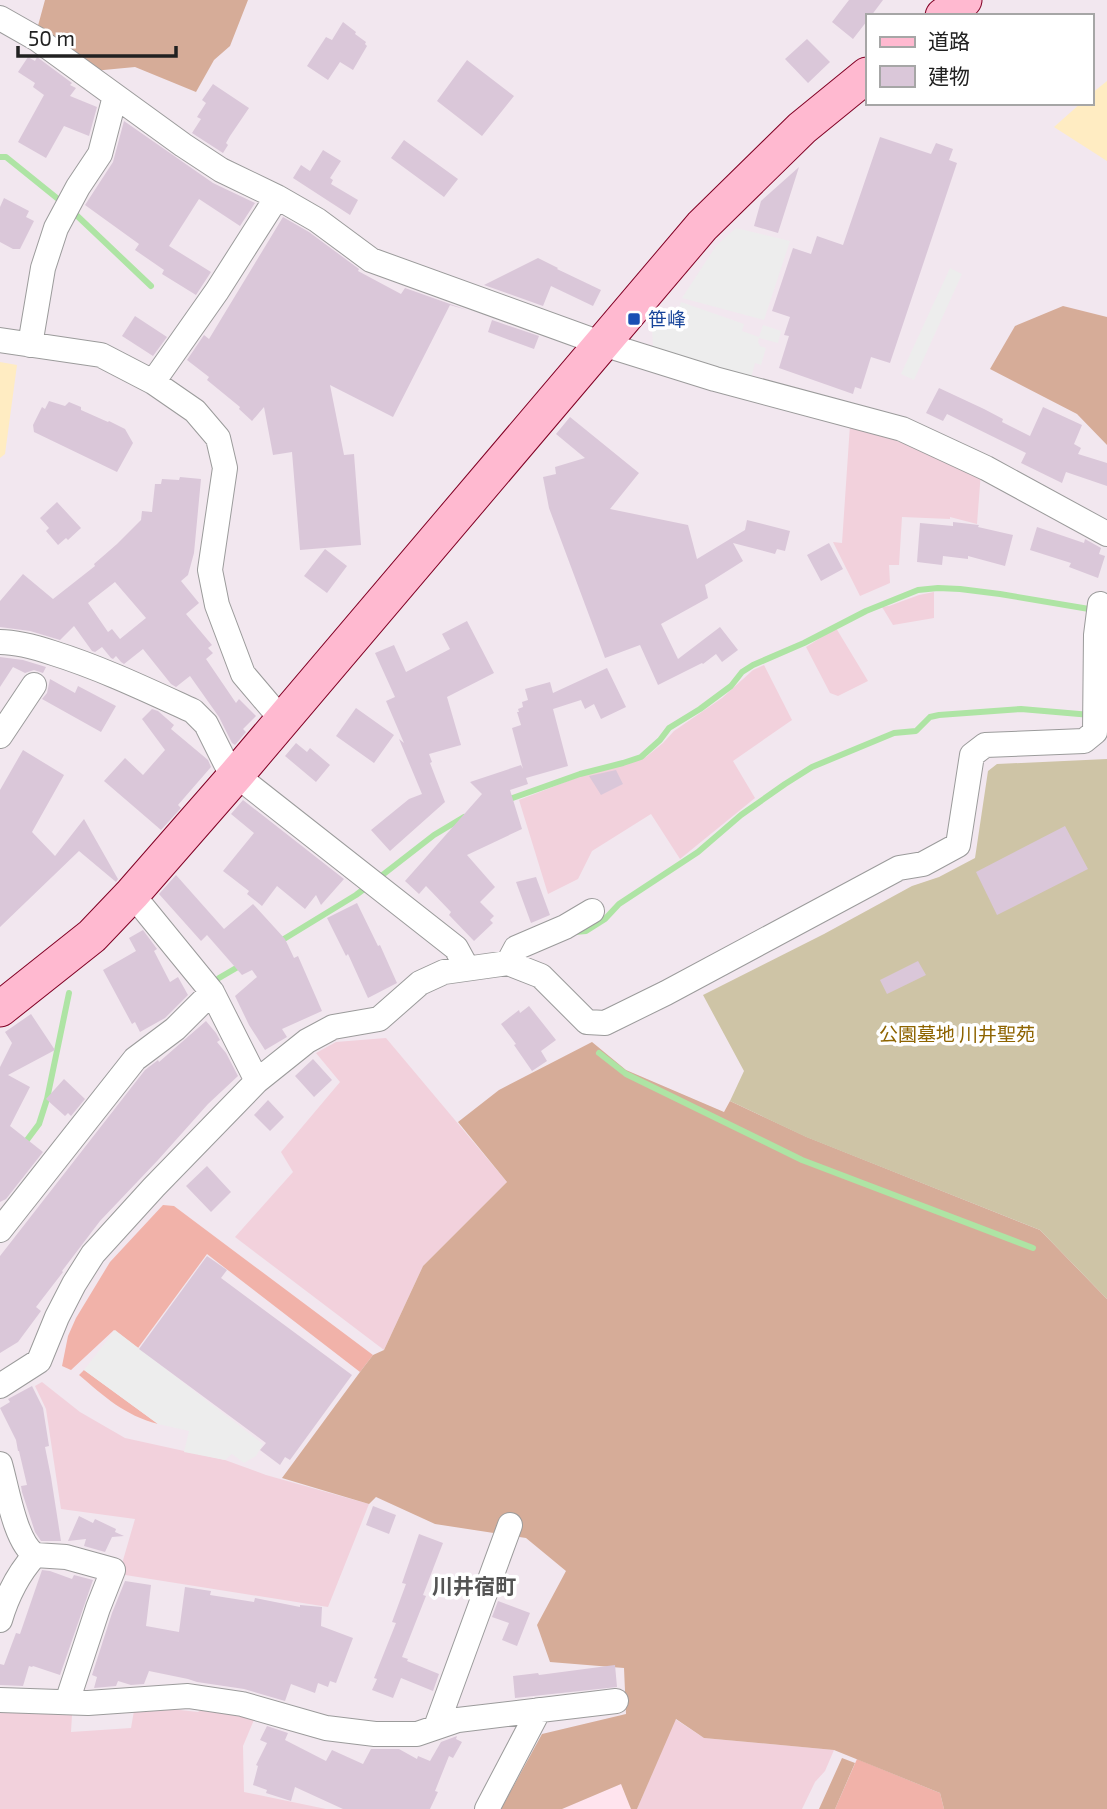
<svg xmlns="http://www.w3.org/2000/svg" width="1107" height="1809" font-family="'Exo 2','Noto Sans JP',sans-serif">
<rect width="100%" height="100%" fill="#f2e7ef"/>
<path fill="#ffe4ee" d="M621 1784 631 1809H562Z"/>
<path fill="#f2d1dc" d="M850 425 898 437 981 472 977 524 950 517V519L902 517 899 565H889L890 583 860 596 833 542 842 543Z
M934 592V618L893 625 882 607 889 606 919 595Z
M836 628 868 681 838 696 830 693 806 647Z
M764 665 792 720 733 761 755 798 680 859 651 814 592 851 578 879 548 894 519 800 581 776 646 757 663 743 674 731 722 698 753 670Z
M386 1038 507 1182 423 1266 384 1350 235 1237 293 1172 281 1152 340 1082 316 1053 336 1042Z
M42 1382 80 1412 125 1438 225 1460 266 1475 369 1504 328 1607 119 1574 135 1519 61 1509 46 1409 35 1386Z
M135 1705 198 1712 207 1705 256 1715 243 1746 244 1792 326 1809H0V1709L72 1715 71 1732 131 1728Z
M675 1719 704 1738 834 1750 825 1771 815 1782 802 1809H637Z"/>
<path fill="#f1b2a9" d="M163 1205 174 1206 373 1355 360 1372 207 1254 138 1348 114 1330 71 1370 62 1366 68 1336 76 1318 110 1262Z
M84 1370 158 1424C124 1415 105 1397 79 1375Z
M857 1759 940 1793 944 1809H835Z"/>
<path fill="#d6ac98" d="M45 0H248L230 46 214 60 196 92 135 67 93 71 36 33Z
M1063 306 1107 317V445L1077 414 990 369 1015 326Z
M592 1042 626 1070 724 1112 730 1101 807 1137 1040 1230 1107 1299V1809H944L940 1793 834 1750 704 1738 676 1719 637 1809H631L621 1784 562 1809H501L542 1734 626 1714 624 1668 550 1662 537 1625 566 1571 526 1538 435 1524 376 1497 369 1504 282 1478 360 1372 373 1355 384 1350 423 1266 507 1182 458 1122 499 1090Z
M842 1758 855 1763 835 1809H819Z"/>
<path fill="#cec4a6" d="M1107 759V1299L1040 1230 806 1137 730 1101 744 1071 703 995 824 934 912 886 939 877 975 858 988 771 997 764Z"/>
<path fill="#ffecc2" d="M1107 81V161L1054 127 1081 103H1091V94Z
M0 362 17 365 5 454 0 458Z"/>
<path fill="#ededed" d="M736 228 790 241 764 320 682 298 716 246Z
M950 268 962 274 914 380 901 374Z
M681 302 744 324 742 331 759 337 763 325 781 331 778 343 759 338 758 342 760 346 766 348 761 365 755 363 751 378 653 348 652 328 658 311 676 317Z
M115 1330 263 1444 256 1456 244 1463 232 1454 225 1460 184 1452 189 1431 158 1424 84 1370Z"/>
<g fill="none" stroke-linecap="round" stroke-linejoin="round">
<path stroke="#aee4a4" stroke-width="6" d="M0 157H6L63 203
M71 210 151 286
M507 800 580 774 623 763 641 757 660 740 669 728 700 709 731 686 742 672 753 665 804 643 866 611 918 590 938 588 960 589 1000 594 1095 610
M376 880 434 835 464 817
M575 932 586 931 605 919 619 904 698 852 741 815 785 784 812 767 894 733 916 731 930 717 939 715 1021 709 1091 715
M279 942 356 895 368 886
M219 978 243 964
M599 1053 626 1074 802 1160 1033 1248
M24 1144 39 1124 47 1099 69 993"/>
</g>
<path fill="#dac7d9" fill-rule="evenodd" d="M849 0H883L871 16H867V21L853 39 832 22Z
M343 22 356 32 355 34 366 42 365 44 367 46 353 70 340 62 328 80 307 66 326 37 332 40Z
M807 39 830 62 808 83 785 59Z
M28 57 35 61 37 57 72 83 70 85 76 88 70 96 97 107 89 136 64 126 46 158 18 142 44 95 33 87 35 83 18 72Z
M467 60 514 96 482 136 437 101Z
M213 84 249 108 230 136 226 143 228 145 223 153 192 133 201 119 197 117 206 103 202 100Z
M124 121 213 183 255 203 240 226 199 199 169 246 211 272 196 295 162 274 164 270 135 250 139 244 85 205 113 162Z
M880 137 931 154 936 143 953 149 949 160 957 163 890 363 871 357 861 389 855 387 853 394 779 368 789 336 784 335 790 317 772 311 793 248 811 254 817 236 843 245Z
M404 140 458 179 444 197 391 158Z
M323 150 341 161 330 178 333 180 331 184 358 200 350 215 293 178 301 165 310 171Z
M799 167 778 233 754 226 761 201Z
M4 198 29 211 26 217 34 221 20 249H13L0 242V207Z
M283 217 309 232 359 269 358 271 401 294 405 288 467 310 450 305 393 417 330 385 344 455 354 454 361 545 300 550 292 452 273 455 264 407 252 421 239 409 240 407 207 380 209 377 187 360 204 335 209 339Z
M538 258 558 268 557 269 601 290 593 306 551 286 543 306 484 285Z
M135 316 167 337 153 356 122 336Z
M492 320 539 336 534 349 488 332Z
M939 388 984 409 1003 419 1002 422 1030 436 1043 407 1082 425 1074 444 1081 448 1078 454 1107 463V486L1066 472 1062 483 1021 463 1026 453 947 414 943 421 926 413Z
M49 401 65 406 69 402 81 407V410L108 422 109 421 125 429 133 443 117 472 34 432 33 425 42 407 45 409Z
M570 417 639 473 610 509 688 525 697 559 745 530 747 520 790 531 785 551 777 549 775 554 733 543 743 561 705 585 708 598 661 624 678 659 720 627 738 650 722 662 716 654 703 664 702 663 658 685 640 645 605 658 549 508 543 477 556 474 555 467 585 458 556 434Z
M180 477 201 479 194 553 188 575 181 581 199 603 186 614 212 645 208 648 213 653 206 659 236 703 239 699 256 716 243 729 246 732 235 745 232 743 219 717 190 676 176 687 171 684 143 649 124 664 121 662 116 656 113 659 111 658 102 647 95 652 92 651 74 626 60 640 30 631 0 627V601L23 574 53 599 95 566 94 564 117 544 141 520 142 511 152 512 155 484H161L162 479 179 480ZM115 582 146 618 120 639 112 629 108 632 88 603Z
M57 502 81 528 68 540 66 538 58 545 46 531 49 528 40 518Z
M953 522 979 525 978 527 1013 535 1005 566 968 556V559L943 556 942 565 917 562 920 523 953 526Z
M1037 527 1084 543 1085 539 1101 548 1099 554 1105 556 1098 578 1069 567 1071 563 1030 550Z
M829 543 843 569 821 581 807 555Z
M325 549 347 566 327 593 304 576Z
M467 621 494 673 447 697 461 745 429 754 432 762 430 763 445 802 390 851 371 830 409 799 422 794 399 739 404 743 386 701 395 697 375 653 394 645 406 672 450 649 442 634Z
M0 657 23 660 46 667 43 673 34 670 25 673 13 667 0 687Z
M607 668 626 707 601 719 594 704 585 709 581 700 553 709 568 766 526 778 528 784 510 790 522 829 467 855 495 887 480 902 494 916 490 920 493 923 474 941 449 915 451 912 426 886 419 894 405 881 482 794 470 782 521 765 523 769 512 728 521 725 517 712H519L518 709 523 707 522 702 528 700 525 689 550 682 553 693Z
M50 679 75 693 78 686 116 706 101 732 42 699 47 693Z
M356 708 394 735 374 763 336 736Z
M152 709 158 711 174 725 171 729 208 760 211 767 178 805 181 808 161 830 104 781 125 758 143 775 165 750 142 719Z
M296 743 307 752 310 748 330 765 316 782 285 756Z
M23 750 64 775 32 832 55 856 84 819 118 879 116 882 79 851 0 927V790Z
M616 770 623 784 601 795 589 776Z
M243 800 344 879 321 905 316 895 305 909 277 886 262 906 247 894 249 891 223 871 254 833 231 814Z
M1065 826 1088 869 997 915 976 872Z
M176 875 224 929 253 904 285 939 294 958 298 956 322 1011 282 1029 287 1037 265 1050 249 1025 235 996 257 977 252 970 242 975 207 935 201 941 159 894Z
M536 877 550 915 531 923 516 882Z
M357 903 378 946 380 945 397 983 368 998 348 954 346 956 327 918Z
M143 930 157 949 154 951 170 982 178 977 188 995 165 1018 140 1032 135 1022 132 1024 103 970 136 951 129 938Z
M918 961 926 975 887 994 880 980Z
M529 1006 556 1040 541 1051 547 1061 532 1071 514 1045 516 1044 501 1024 519 1010 520 1013Z
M31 1014 55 1050 8 1075 30 1087 10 1126 43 1152 6 1199 0 1202V1067L12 1043 5 1032Z
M206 1021 216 1033 220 1040 217 1042 226 1053 238 1076 208 1104 158 1160 100 1221 62 1271 63 1272 36 1307 41 1311 18 1342 0 1353V1256L145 1070 158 1060 159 1062Z
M313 1059 332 1080 314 1097 295 1076Z
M64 1079 85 1099 71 1116 68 1113 65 1116 46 1099Z
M268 1100 284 1117 270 1131 254 1115Z
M207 1166 231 1192 211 1212 186 1186Z
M207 1256 227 1270 221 1278 352 1375 290 1460 285 1457 280 1465 260 1450 266 1443 139 1349Z
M32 1386 43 1408 49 1446 45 1447 51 1477 61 1541H41L35 1532 22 1492 21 1486 27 1485 19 1451H18L16 1440 0 1408 10 1402 8 1399Z
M373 1506 396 1515 389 1534 366 1525Z
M79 1516 93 1523 95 1519 116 1529 115 1532 124 1536 112 1537 105 1552 84 1546 86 1539 68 1541Z
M419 1534 443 1543 423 1595 426 1596 402 1657 408 1659 407 1661 439 1674 433 1691 401 1678 393 1698 372 1690 377 1679 374 1678 396 1623 392 1622 406 1584 402 1583Z
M42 1570 50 1571 72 1579 74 1575 93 1580 60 1675 33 1666 32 1667 29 1666 23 1686 0 1685V1664L4 1665 16 1633 20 1634Z
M125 1581 151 1585 146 1626 179 1632 185 1587 211 1591 210 1595 254 1602 255 1598 300 1607V1605L322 1607 321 1626 353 1638 336 1683 330 1681 328 1687 318 1683 315 1693 291 1684 285 1701 244 1689 197 1682 188 1679 149 1671 144 1684 131 1685 118 1681 116 1686 94 1688 97 1677 92 1675 112 1613Z
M498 1601 530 1613 517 1646 502 1640 509 1623 492 1617Z
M615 1665 617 1687 515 1698 513 1676 538 1673 539 1675Z
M267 1726 288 1733 285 1740 326 1761 332 1750 363 1764 371 1749H399L417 1759 418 1756 430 1761 441 1742 457 1736 456 1739 462 1742 453 1758 449 1756 435 1791 438 1792 430 1809H343L295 1787 291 1801 266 1793 267 1790 253 1785 258 1766 256 1765 267 1743 260 1740Z"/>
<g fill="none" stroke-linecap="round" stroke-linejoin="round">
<defs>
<path id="street" d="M0 18 37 39 183 145 221 170 277 197 317 220 371 260 603 344 715 379 902 429 986 468 1107 534
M0 340 101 355 153 382 195 411 218 438 225 468 210 570 217 605 243 674 282 720
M30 345 43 268 56 228 78 187 100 154 115 96
M153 382 217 291 277 197
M0 642C18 642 35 647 53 653 101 668 147 690 193 711L206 724 226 764 236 775 456 948 467 968
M0 736 34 685
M132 894 212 992 257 1081
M508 963 516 948 565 927 592 911
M0 1230 135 1059 175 1029 212 992
M0 1386 39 1361 57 1317 74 1284 93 1254 154 1187 257 1081 307 1041 333 1027 379 1019 420 983 444 972 508 963 541 976 587 1022 605 1023 666 993 899 868 923 864 958 845 972 755 985 745 1084 741 1095 732 1096 635 1100 604
M0 1464C7 1488 15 1542 35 1555 18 1574 7 1596 0 1620
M35 1555 66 1557 113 1570 98 1608 67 1702
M0 1700 88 1703 188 1696 242 1704 326 1728 375 1734H417L458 1720 616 1701
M436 1727 510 1525
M487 1809 539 1710"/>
<path id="secondary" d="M943 16 964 0
M0 1009 92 936 132 894 236 775 702 226 802 128 867 75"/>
</defs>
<use href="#street" stroke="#9b9b9b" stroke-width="26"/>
<use href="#secondary" stroke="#810024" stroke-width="37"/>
<use href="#street" stroke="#fff" stroke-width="24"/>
<use href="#secondary" stroke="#ffb9d0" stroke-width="35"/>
</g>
<rect fill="#1a4fb4" stroke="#fff" stroke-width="2.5" x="627" y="312" width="14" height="14" rx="3.5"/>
<g text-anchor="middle" stroke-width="7" stroke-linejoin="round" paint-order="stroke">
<g font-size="19" fill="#164399" stroke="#fff" text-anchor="start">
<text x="648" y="326">笹峰</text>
</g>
<g font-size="19" fill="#8e6400" stroke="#fff">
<text x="957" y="1041">公園墓地 川井聖苑</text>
</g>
<g font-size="21" font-weight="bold" fill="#545454" stroke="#fff">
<text x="474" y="1594">川井宿町</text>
</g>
</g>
<rect x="866" y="14" width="228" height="91" fill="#ffffff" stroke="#a6a6a6" stroke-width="2"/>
<rect x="880" y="37" width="35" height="10" fill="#ffb9d0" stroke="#a6a6a6" stroke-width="2"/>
<text x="928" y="49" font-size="21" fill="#212121">道路</text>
<rect x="880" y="66" width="35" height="21" fill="#dac7d9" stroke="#a6a6a6" stroke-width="2"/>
<text x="928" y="84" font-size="21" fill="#212121">建物</text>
<path d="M18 46v10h158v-10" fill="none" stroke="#212121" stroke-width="3.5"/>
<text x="28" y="46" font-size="21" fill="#212121" stroke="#ffffff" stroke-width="5" paint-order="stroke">50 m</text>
</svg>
